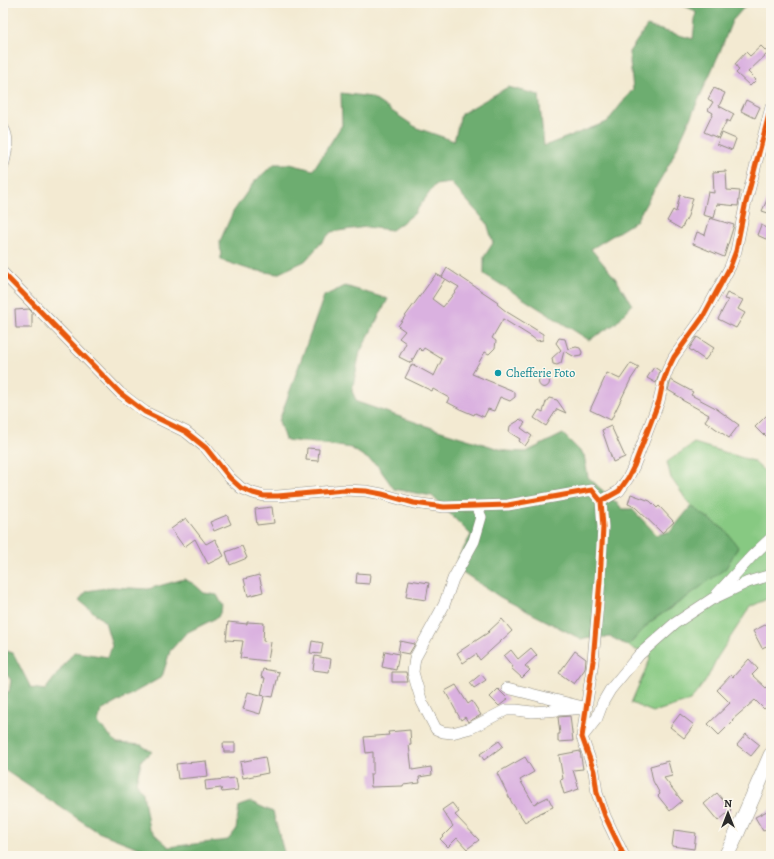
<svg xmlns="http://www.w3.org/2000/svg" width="774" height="859" font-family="Alegreya,serif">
<rect width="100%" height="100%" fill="#fbf7ec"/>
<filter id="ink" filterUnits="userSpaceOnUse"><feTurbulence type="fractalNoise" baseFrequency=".025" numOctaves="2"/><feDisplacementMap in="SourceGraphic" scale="8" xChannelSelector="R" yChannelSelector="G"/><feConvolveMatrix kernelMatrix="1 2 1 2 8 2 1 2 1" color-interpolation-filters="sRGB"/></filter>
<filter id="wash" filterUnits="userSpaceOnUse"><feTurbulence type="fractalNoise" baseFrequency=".012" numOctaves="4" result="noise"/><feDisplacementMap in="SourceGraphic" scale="16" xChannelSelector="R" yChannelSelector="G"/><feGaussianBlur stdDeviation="0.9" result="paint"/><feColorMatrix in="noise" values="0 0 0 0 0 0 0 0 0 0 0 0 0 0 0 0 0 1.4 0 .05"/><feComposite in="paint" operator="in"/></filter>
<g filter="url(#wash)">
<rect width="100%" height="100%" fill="#f3ead2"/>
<path fill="#87c982" stroke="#597a56" d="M694 443 753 461 771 477V597L750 607 717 658 707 679 690 701 653 712 631 703 651 657 628 646 650 622 687 597 725 530 691 506 671 478 667 462Z"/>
<path fill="#6dad70" stroke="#4c6c4e" d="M677 3H748L732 21 719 54 671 161 636 221 591 249 616 279 632 305 615 324 589 340 484 274V257L493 243 487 223 451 183 435 185 414 214 392 230 366 227 331 232 305 261 277 274 248 269 221 260 220 241 233 212 254 182 274 164H290L313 170 342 125 341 93 371 97 417 128 454 141 461 114 508 87 539 95 544 146 607 122 633 89 629 52 647 26 693 39 696 11Z
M345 286 388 299 360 352 352 391 357 402 441 431 506 451 526 452 563 434 584 455 588 477 623 509H632L657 535 671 531 691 506 725 530 738 547 726 568 687 597 650 622 628 646 611 637 581 639 500 597 458 569V558L471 535 432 496 394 489 377 465 351 448 325 444 285 440 279 421 324 296Z
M184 579 194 584 204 593 217 595 223 606 218 617 186 633 170 651 162 677 101 711 98 723 117 743 141 745 152 752 142 759 136 782 143 793 149 829 169 847 228 840 236 830 239 806 251 802 273 812 285 856H151L152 853 98 832 3 769V692H9L11 680 3 670V650L13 653 31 688 45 690 74 652 108 657 112 645 105 622 79 600 87 591 112 587 148 589Z"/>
<g id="blocks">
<path fill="#dab1e0" d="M761 46 768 53 748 72 756 80 750 86 736 73 739 70 735 64 746 52 750 56Z
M714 88 725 93 719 106 734 114 730 122 727 120 718 138 704 132 713 113 708 110 713 102 708 99Z
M746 100 760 107 755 118 741 111Z
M722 133 736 139 732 150 717 144Z
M726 171 727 190 740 191 738 206 717 204 714 218 703 215 708 192 714 193 713 172Z
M771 191V214L762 211Z
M680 195 693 198 688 216 681 229 667 221 673 210 676 212Z
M710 218 734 225 724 257 693 244 697 232 705 235Z
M761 225 771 230V235L768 240 757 235Z
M447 268 498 302 497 304 507 312 543 334V340L537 341 532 337 503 319 492 338 496 341 495 348 489 354 485 352 472 374 511 390 515 393V397L510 401 500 397 494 411 488 409 484 417 475 413 474 415 460 409 447 402 449 398 433 389 432 391 405 378 412 364 434 376 442 359 424 348 422 351 419 348 411 363 399 357 406 343 399 338 405 331 398 326 436 274 445 279 432 299 443 307 459 287 442 277Z
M727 293 743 300 738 309 745 313 736 328 718 319 728 300 724 299Z
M29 309 32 312V328H16L15 310Z
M697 337 714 348 705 360 689 349Z
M559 338 565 339 568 349 576 347 580 348 582 352 581 356 575 357 564 351 561 363 557 365 553 364 552 358 561 350 556 343Z
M631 363 639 367 631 379 611 420 590 410 607 373 620 379Z
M654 367 660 371 656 383 647 378Z
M538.5 382a5.5 5.5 0 1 1 11 0a5.5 5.5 0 1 1-11 0Z
M671 380 693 392 691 395 714 407 739 425 729 438 705 421 709 415 682 400 683 399 668 390Z
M549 398 557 400 566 413 557 409 546 426 534 418 539 410 543 412 546 402Z
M771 411V441L764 434 763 435 755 427Z
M520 419 525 423 521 428 532 436 525 446 519 441 520 439 509 432 510 426 518 421Z
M611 426 625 457 613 462 602 430Z
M307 448 319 449 318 461 306 460Z
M631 494 650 501 657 508 659 506 674 522 662 533 635 507 628 504Z
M272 507 274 523 257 525 255 509Z
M227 515 231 524 214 531 210 522Z
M186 518 206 544 215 539 224 556 208 564 195 539 184 547 171 529Z
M242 546 247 558 230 565 226 552Z
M357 573 370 574 369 584 356 583Z
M259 575 263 592 248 596 244 579Z
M409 580 429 583 426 600 406 597Z
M502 619 512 631 480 660 476 654 463 663 457 653 489 632H488Z
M228 622 247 624V622L264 623 263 641 271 642 268 661 240 658 243 641 226 640Z
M771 622V644L762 648 753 631Z
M312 641 323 643 321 654 310 653Z
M400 641 415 644 409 654 398 652Z
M531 648 537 655 525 666 530 670 522 678 511 668 513 667 504 656 511 650 518 659Z
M385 651 399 654 396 670 382 667Z
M575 651 586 659 585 669 574 684 559 673Z
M315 656 331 659 329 672 313 670Z
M749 659 758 669 752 675 766 688 771 682V708L768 706 764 709 755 700 732 720 733 721 719 735 708 724 730 703 717 690 731 675 733 677Z
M263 669 279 672 273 697 261 695 265 678 261 677Z
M392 672H406L408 682H392Z
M481 674 486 680 474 688 470 683Z
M456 685 468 704 472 701 481 715 468 722 465 717 461 720 445 691Z
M498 689 508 699 499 706 490 697Z
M248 692 265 696 260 714 243 709Z
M680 714 694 725 684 738 670 727Z
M570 716 573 741 558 742V734H560L558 717Z
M410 730 411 745H409L412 770 431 767 432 775 419 777 420 783 403 785V786L371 787 370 774H373V752L366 753 364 737 389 735 388 732Z
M746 734 760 745 751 756 737 745Z
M499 741 503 746 484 760 480 754Z
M223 743H235V752H224Z
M580 751 583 769 573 770 579 789 564 794 560 780 563 779 559 755Z
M265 757 268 773 243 778 240 762Z
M525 757 534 772 520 780 534 804 548 797 553 807 536 815 525 822 512 803 497 773Z
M206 761 208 776 178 779 176 764Z
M668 761 672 776 664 778 682 801 670 811 658 796 660 794 653 781 650 766Z
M236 778 238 790 222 792 221 788 206 790 205 781Z
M717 793 731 810 718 821 704 804Z
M452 803 459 812 455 815 479 840 467 849 457 838 448 847 440 839 453 826 442 810Z
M771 809V827L763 831 755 817Z
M674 830 696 833 694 849 672 846Z"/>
</g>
</g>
<g filter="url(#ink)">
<use href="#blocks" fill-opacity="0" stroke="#8f8a7e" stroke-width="1"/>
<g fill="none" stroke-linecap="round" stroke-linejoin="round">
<defs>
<path id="street" d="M3 128C10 138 6 155 3 166
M3 273 120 393 145 412 186 432 206 448 230 478 241 488 253 493 264 496H278L344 490 366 491 382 494 414 503 444 507 508 505 592 490 601 501 603 527 600 580 593 661 582 737 594 771 597 793 605 816 624 856
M601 501 619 491 628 478 634 466 659 401 663 382 668 369 674 357 703 317 730 267 736 251 745 206 771 107
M476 506 481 517 474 541 453 579 444 605 415 658 413 672 416 683 422 702 436 729 443 732 452 733 471 728 506 710H516L532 712 587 708 507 688
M717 594 752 556 771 538
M582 737 597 718 603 702 610 690 639 655 674 624 712 599 748 582 771 575"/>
<path id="secondary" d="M726 856 733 842 771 755"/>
</defs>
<use href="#street" stroke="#8f8a7e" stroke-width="12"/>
<use href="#secondary" stroke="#8f8a7e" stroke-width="16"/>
<use href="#street" stroke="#fff" stroke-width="11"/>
<use href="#secondary" stroke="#fff" stroke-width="15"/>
<defs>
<path id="cycleway" d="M3 273 120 393 145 412 186 432 206 448 230 478 241 488 253 493 264 496H278L344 490 366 491 382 494 414 503 444 507 508 505 592 490 601 501 603 527 600 580 593 661 582 737 594 771 597 793 605 816 624 856
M601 501 619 491 628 478 634 466 659 401 663 382 668 369 674 357 703 317 730 267 736 251 745 206 771 107"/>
</defs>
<use href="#cycleway" stroke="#fbf7ec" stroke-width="8"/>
<use href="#cycleway" stroke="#e8590c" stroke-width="5"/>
</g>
</g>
<circle fill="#0f9aa8" stroke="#fbf7ec" stroke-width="1.5" cx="498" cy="373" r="4"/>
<g text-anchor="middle" stroke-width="3" stroke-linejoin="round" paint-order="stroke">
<g font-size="12" fill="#0d838f" stroke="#fbf7ec" text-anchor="start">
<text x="506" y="377">Chefferie Foto</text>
</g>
</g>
<rect width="774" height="859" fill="none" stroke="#fbf7ec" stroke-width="16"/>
<g transform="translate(728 813)" stroke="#fbf7ec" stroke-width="3" paint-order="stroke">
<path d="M0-3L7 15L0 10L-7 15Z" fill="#2b2b2b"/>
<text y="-6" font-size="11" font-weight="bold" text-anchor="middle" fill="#2b2b2b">N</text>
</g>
</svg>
